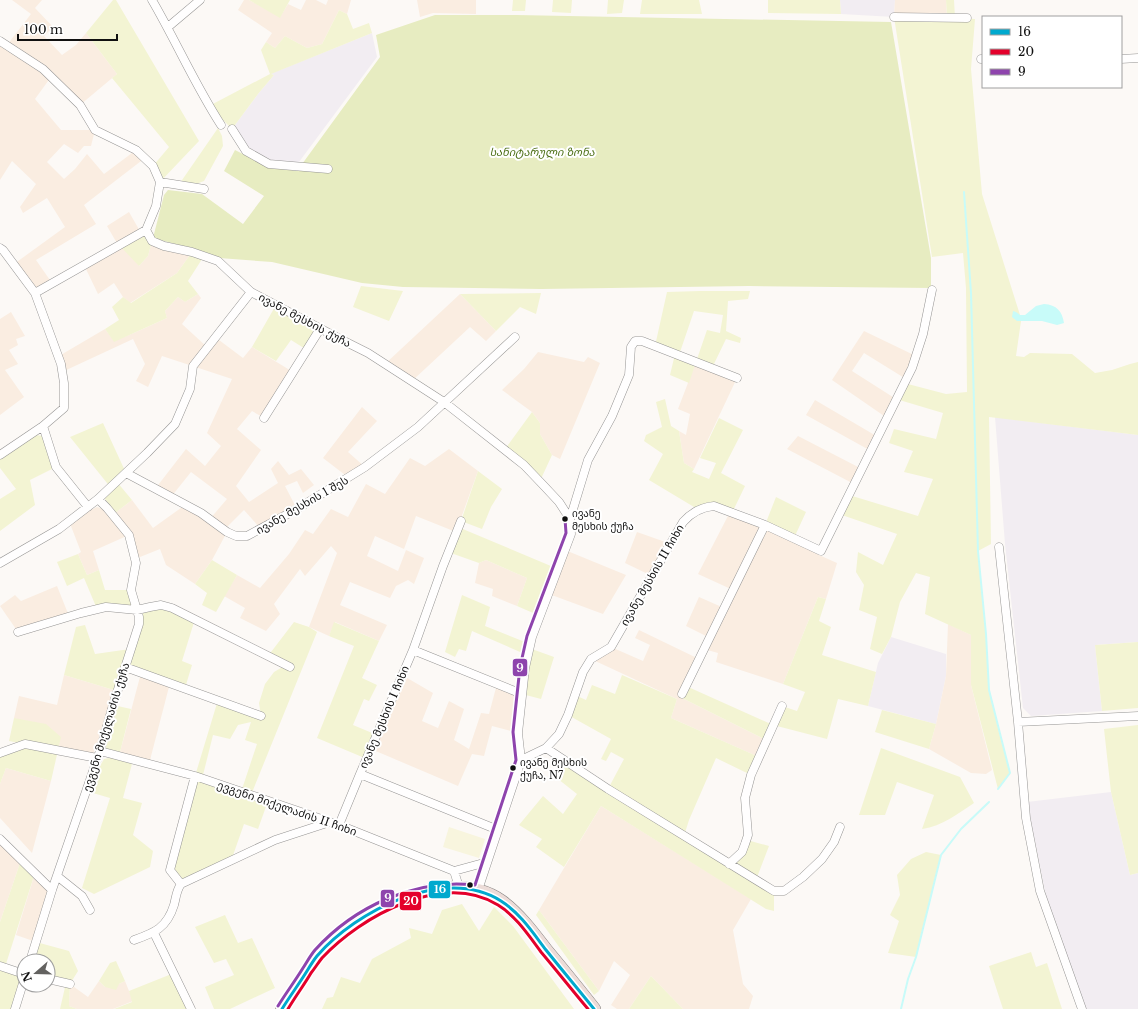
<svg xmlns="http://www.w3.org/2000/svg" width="1138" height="1009" font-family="'Libre Baskerville','Noto Sans Georgian',serif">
<rect width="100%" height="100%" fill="#fcf9f6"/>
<path fill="#f2edf2" d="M840 0H895L894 17 841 14Z
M372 33 377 57 296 166 269 164 246 151 232 129 258 94 274 75 270 74Z
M995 417 1138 435V642L1095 645 1102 711 1031 716 1023 708 1005 544Z
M891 637 946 654V676L936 724 868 706 878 663Z
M1111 792 1130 875 1138 873V1009H1085L1048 906 1027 802Z"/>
<path fill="#faede1" d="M12 0H42L35 8 53 27 44 36 62 55 76 45 86 33 117 74 80 105 51 77 35 99 61 130H95L91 146H84L78 153 64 144 47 162 64 179 75 169 87 154 104 174 136 150 145 158 84 205 96 224 36 260 52 283 35 293 14 264 65 227 47 198 23 213 20 207 36 184 12 161 0 180V41L7 45 31 14Z
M244 0H249L280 17 288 4 301 10 306 0H316L326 5 328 0H351L347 14 339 10 322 44 307 48 285 36 275 48 266 42 272 33 238 10Z
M417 0H476V14L433 13 420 17Z
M895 0H946L947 18 894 17Z
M129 212 141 233 139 266 148 256 152 241 192 252 177 273 130 303 123 297 114 283 98 294 84 265 118 245 107 226Z
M198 294 201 298 182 324 207 347 215 337 243 358 252 347 293 372 264 418 252 411 237 429 261 450 236 486 249 502 278 483 271 469 278 461 289 475 301 469 314 485 303 493 297 481 285 486 297 509 261 529 244 510 224 530 227 532 212 560 195 584 166 565 160 549 135 559 129 535 93 551 99 570 87 575 78 554 81 552 69 521 97 507 115 513 132 500 153 528 185 505 209 520 227 499 191 472 171 497 155 489 186 449 205 466 221 446 207 433 232 379 162 356 148 387 136 381 145 364 133 339 62 372 59 356 105 329 114 341 134 333 167 318 165 311 178 297 185 302Z
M460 294 496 331 486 341 470 327 412 381 385 364Z
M11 312 25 336 16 339 18 345 9 350 18 364 5 370 24 397 0 415V319Z
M864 331 916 356 906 379 864 353 852 371 896 399 887 418 832 380Z
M538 352 584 362 588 357 600 363 560 459 552 455 540 434V423L532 412 502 390 524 369Z
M696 362 737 378 694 469 684 463 679 431 686 435 690 414 678 409Z
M815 400 878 437 871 451 806 415Z
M362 407 377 421 348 452 365 467 349 478 323 458Z
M798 436 862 469 854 484 787 449Z
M449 449 478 471 456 532 416 516 404 549 375 536 367 556 398 571 406 550 424 558 414 584 408 580 396 586 390 598 350 582 340 605 387 625 379 641 335 622 329 636 309 627 337 553 331 546 305 576 300 569 274 604 280 614 266 631 240 618 245 608 224 596 237 575 260 588 289 554 305 530 313 534 331 509 348 517 366 484 385 494 410 458 425 466Z
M730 512 821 551 819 555 837 563 826 599 818 597 783 684 716 662 718 653 704 649 710 638 686 626 699 597 724 608 733 590 698 574Z
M637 532 671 544 652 576 625 563Z
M565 550 626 575 603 614 549 594Z
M486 560 527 578 517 606 492 596 493 589 475 583 479 563Z
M57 586 69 616 18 632 0 606 15 595 21 601Z
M948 624 971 635V685L992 770 986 774 971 773 929 749 936 724 946 676Z
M639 630 699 659 680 697 766 740 759 757 671 718 677 699 591 659 611 647 643 661 650 645 635 638Z
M141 673 170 683 149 764 119 756Z
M64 675 117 691 109 720 93 754 58 751 14 718 19 696 57 705Z
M402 675 433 693 422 721 438 728 449 701 464 709 454 740 469 749 481 713 489 714 497 684 522 694 518 733 492 726 484 756 472 754 458 786 371 749Z
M6 768 51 781 32 853 0 818V784Z
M601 806 751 899 733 930 743 984 753 996 749 1009H683L651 976 629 1009H617L611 1005 630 975 614 961 599 991 539 910Z
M0 839 21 860 0 922Z
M35 873 52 890 36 942 16 935Z
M99 981 105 987 119 984 125 981 133 1001 113 1009H77L69 1006 70 984 88 997Z"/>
<path fill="#f3f4d3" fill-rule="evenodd" d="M113 0H116L199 141 160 182 153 166 169 147 112 78 117 74 86 33Z
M249 0H290L280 18Z
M513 0H526L525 11H512Z
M553 0H572L571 13 552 12Z
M608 0H624L622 13 607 14Z
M642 0H699L702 14H640Z
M768 0H840L841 14 768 13Z
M946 0H954L955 18 975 19 971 69 982 194 1020 315 1017 321H1021L1016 356 1024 357 1030 353 1072 354 1095 373 1112 370 1130 364 1138 362V435L989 417 991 544 978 551 986 634 989 690 1010 773 998 789 971 685V635L925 614 930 577 916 573 900 602 891 637 882 654 870 649 877 617 859 610 864 585 856 572 858 552 883 565 897 534 839 514 849 495 918 516 933 479 904 472 913 451 889 443 894 429 936 439 943 413 896 399 904 383 946 394 967 392 966 288 963 253 932 257 894 17H947Z
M339 10 347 14 353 29 369 23 372 33 271 74 274 75 258 94 232 129 209 106 270 74 261 50 266 42 275 48 285 36 307 48 322 44Z
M218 128 222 136 223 146 204 181 196 184 180 183Z
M146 230 152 241 148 256 139 266 119 245Z
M192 252 204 256 188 281 198 294 185 302 178 297 165 311 167 318 114 342 105 329 119 320 112 307 123 297 131 303 177 273Z
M361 286 403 291 389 321 353 307Z
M700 291H750L748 299 728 301 726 331 741 338 740 343 726 339 712 368 696 362 689 383 670 375 675 354 655 346 667 292ZM694 311 723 315 720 333 707 330 696 362 679 355Z
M541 293 536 314 520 307 496 331 460 294Z
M276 305 320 329 307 350 291 340 276 361 252 347Z
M665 399 671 426 679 431 684 463 694 469 692 472 709 479 716 463 700 458 719 418 743 430 721 473 745 486 732 513 714 506 699 510 649 480 663 454 644 441 646 435 662 427 656 402Z
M532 412 540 423V434L552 455 540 481 505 449Z
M103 423 126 473 117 482 132 500 115 513 103 496 111 488 70 437Z
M36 435 43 436 56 467 30 480 35 505 0 531V499L16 489 0 468V455Z
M478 471 502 489 491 507 482 529 461 521Z
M776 497 806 512 794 538 765 525Z
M458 527 558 569 540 616 517 606 527 578 486 560 479 563 448 552Z
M78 554 87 575 99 570 105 590H131L137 610 97 609 84 578 67 586 57 562Z
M212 560 237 575 216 612 202 605 207 593 195 584Z
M462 595 490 607 485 626 530 644 529 648 554 657 541 699 522 694 527 655 472 631 466 651 459 649 455 657 445 652Z
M818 597 826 599 819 621 831 627 822 655 876 672 868 706 838 699 827 739 773 725 766 740 680 697 686 686 773 725 782 706 797 711 805 692 783 684Z
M161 605 195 619 182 661 192 665 185 688 126 665 117 691 64 675 76 627 85 625 95 654 130 649 139 617 150 607Z
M294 622 309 627 317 632 251 795 268 801 258 829 244 824 231 861 181 884 170 870 195 776 218 700 261 716 259 703 265 684 274 672 286 665 268 656ZM251 722 245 740 257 744 241 792 202 779 213 735 230 739 238 725Z
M334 622 379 641 362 678 377 685 369 701 364 699 353 725 377 735 367 759 317 738 354 646 329 636Z
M1138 642V708L1102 711 1095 645Z
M622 675 677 699 671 718 759 757 751 775 716 758 689 820 684 836 729 863 747 840 769 846 756 880 774 891V911L766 909 601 806 564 867 536 847 542 839 519 825 543 796 563 814 577 794 558 779 565 760 608 789 624 759 611 752 606 761 601 759 611 739 568 715 575 695 586 700 592 685 615 694Z
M113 705 131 709 119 756 133 760 123 798 142 803 133 835 153 851 150 867 94 894 82 888 110 798 86 791 104 759 118 756 104 750Z
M882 710 936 724 929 749 875 732Z
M14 718 46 724 61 737 51 781 6 768 0 784V753L24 744 9 741Z
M1138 725V873L1130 875 1111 792 1104 729Z
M881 748 960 777 974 803C957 814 943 826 922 829L934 795 897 782 885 815H859Z
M926 852 941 855 916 957 888 953 899 921 890 915 900 895 897 875 911 859Z
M21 860 35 873 5 967 24 974 15 1009H0V922Z
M462 904 479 931 494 907 513 926 574 1009H322L327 998 333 997 341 977 360 983 372 959 411 938 409 928 432 934 442 910Z
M539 910 599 991 594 995 536 915Z
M225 915 238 943 252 938 275 988 230 1009H214L205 987 234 975 226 959 214 963 195 927Z
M36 942 69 951 78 971 70 984 69 1006 77 1009H60L66 983 48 979V961H30Z
M1031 952 1036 967 1047 963 1062 1009H1003L989 966Z
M116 961 125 981 119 984 116 990 105 987 99 981 110 963Z
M174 973 191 1009H114L132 1002 129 991Z
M651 976 683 1009H629Z"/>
<path fill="#e7ecc1" d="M435 15H516L891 22 931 258V288L749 286 541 289 403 287 362 283 272 262 219 258 201 251 153 238 164 195 168 190 202 194 243 224 264 196 224 171 235 150 268 167 297 171 380 57 376 35Z"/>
<path fill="#f8f5de" d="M449 827 485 839 479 858 443 847Z"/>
<path fill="#c8fbf9" d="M1044 304C1057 305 1062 311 1064 323L1057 325 1042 321H1017L1012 317 1013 311 1016 312 1020 315H1025L1036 306Z"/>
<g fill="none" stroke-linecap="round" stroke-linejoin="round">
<path stroke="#c8fbf9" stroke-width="2" d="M964 192 971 293 978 551 986 634 989 690 1010 773 998 789
M901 1009 908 979 916 957 941 855 961 829 989 802"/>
<defs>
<path id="minor" d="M152 0C176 41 195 85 221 125
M894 17 967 18
M168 27 200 0
M0 41 43 69 80 105 95 130 136 150 153 166 160 182 156 206 146 230
M981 59H983
M1121 59 1138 58
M232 129 246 151 269 164 328 169
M160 182 204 189
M146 230 152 241 164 246 192 252 218 261 251 292 344 341 368 353 444 402 524 465 545 487 559 502 570 519 571 534 532 637 525 668 518 733 521 760 518 770 478 890
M0 248 3 250 35 293 61 364 64 383V408L43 426 0 455
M35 293 146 230
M264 418 320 329
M43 426 56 467 88 507
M126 473 201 513 227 532 236 536H247L297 509 365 467 418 427 515 337
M570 519 588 460 612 416 629 375 631 347 635 341H642L737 378
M461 521 443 566 413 650 360 774 498 830
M999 547 1018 722 1026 818 1040 891 1082 1009
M0 563 59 529 98 499 147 453 175 424 190 389 193 366 251 292
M18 632 81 613 106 607 137 610 150 607 161 605 172 608 290 667
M413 650 522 694
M125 667 261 716
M682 694 765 525
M1018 722 1138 716
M546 748 608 789 774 891H784L803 877 822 859 834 842 840 827
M100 751 195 776 339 825 454 871 459 887
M0 753 25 744 97 758
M521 760 546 748 559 734 568 715 583 672 591 659 611 647 683 522C692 512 701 507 714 506L765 525 821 551 912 368 923 334 932 290
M339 825 360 774
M0 839 52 890
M729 864 742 852 745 844 748 835 745 798 751 775 782 706
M454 871 487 862
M57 876 82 896 90 910
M181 884 170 870 195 776
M154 933 191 1009
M134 940C154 933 167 928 174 905 176 898 176 891 181 884L275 840 330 822
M30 961 52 890 100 751 113 705 139 624V617L131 590 136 563 129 535 107 508 98 499
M0 966 24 974
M48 979 70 984
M15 1009 24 980"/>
<path id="trunk" d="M282 1009C290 996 298 984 307 971 311 965 314 959 319 954 356 912 448 864 501 901 519 914 533 933 546 950 562 969 578 989 594 1009"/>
</defs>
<use href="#minor" stroke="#969594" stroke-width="9"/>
<use href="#trunk" stroke="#848281" stroke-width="14"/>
<use href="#minor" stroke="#fffefe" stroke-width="8"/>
<use href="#trunk" stroke="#ecdcd8" stroke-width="13"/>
<defs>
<path id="bus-1" d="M282 1009C290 996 299 984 307 971 310 966 313 961 317 956 356 911 444 865 501 901 520 913 533 933 546 950 562 970 578 989 594 1009"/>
<path id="bus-2" d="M288 1009C295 997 304 985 311 973 315 968 318 963 322 958 361 916 443 871 498 905 516 916 529 936 541 952 557 971 572 990 588 1009"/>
<path id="bus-3" d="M278 1006C286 993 295 981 303 968 307 962 310 956 315 950 354 907 415 878 475 885L516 760 513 732 520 667 527 636 566 533 565 519"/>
</defs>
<use href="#bus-1" stroke="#fff" stroke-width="6"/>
<use href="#bus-2" stroke="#fff" stroke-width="6"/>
<use href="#bus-3" stroke="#fff" stroke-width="6"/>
<use href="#bus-1" stroke="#00a9ce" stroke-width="3"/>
<use href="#bus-2" stroke="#e4002b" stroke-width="3"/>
<use href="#bus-3" stroke="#8e44ad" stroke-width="3"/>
</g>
<g fill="#101010" stroke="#fff" stroke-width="1.5">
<circle cx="565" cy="519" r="3.5"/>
<circle cx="513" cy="768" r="3.5"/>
<circle cx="470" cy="885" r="3.5"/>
</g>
<g text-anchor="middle" stroke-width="4" stroke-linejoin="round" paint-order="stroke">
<g font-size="10" fill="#101010" stroke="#fff" text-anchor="start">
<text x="572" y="517">ივანე<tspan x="572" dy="13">მესხის ქუჩა</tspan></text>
<text x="520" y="766">ივანე მესხის<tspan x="520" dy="13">ქუჩა, N7</tspan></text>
</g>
<g font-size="11" font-style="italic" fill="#4e7018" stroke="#fff">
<text x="542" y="156">სანიტარული ზონა</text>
</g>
<g font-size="11" fill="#101010" stroke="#fff">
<text transform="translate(305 320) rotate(28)" y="4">ივანე მესხის ქუჩა</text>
<text transform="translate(302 505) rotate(-30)" y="4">ივანე მესხის 1 შეს</text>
<text transform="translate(652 575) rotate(-60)" y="4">ივანე მესხის II ჩიხი</text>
<text transform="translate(384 717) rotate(-67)" y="4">ივანე მესხის I ჩიხი</text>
<text transform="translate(106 727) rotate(-73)" y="4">ევგენი მიქელაძის ქუჩა</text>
<text transform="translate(287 808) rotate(19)" y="4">ევგენი მიქელაძის II ჩიხი</text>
</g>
</g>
<g stroke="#fff" stroke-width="1.5">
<rect x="512" y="658" width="16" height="19" rx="4" fill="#8e44ad"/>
<rect x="428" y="880" width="23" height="19" rx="4" fill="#00a9ce"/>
<rect x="380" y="889" width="15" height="19" rx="4" fill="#8e44ad"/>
<rect x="399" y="891" width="23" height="20" rx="4" fill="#e4002b"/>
</g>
<g font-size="11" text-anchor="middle" font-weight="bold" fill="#fff">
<text x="520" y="672">9</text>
<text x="440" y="893">16</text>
<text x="388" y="902">9</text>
<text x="411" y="905">20</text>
</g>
<rect x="982" y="16" width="140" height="72" fill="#ffffff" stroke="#9f9f9f"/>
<rect x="990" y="29" width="20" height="6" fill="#00a9ce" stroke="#9f9f9f"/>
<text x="1018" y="36" font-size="12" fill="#101010">16</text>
<rect x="990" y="49" width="20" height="6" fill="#e4002b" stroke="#9f9f9f"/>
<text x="1018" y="56" font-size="12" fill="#101010">20</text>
<rect x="990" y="69" width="20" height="6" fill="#8e44ad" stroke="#9f9f9f"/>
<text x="1018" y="76" font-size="12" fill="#101010">9</text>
<g transform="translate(36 973) rotate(250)"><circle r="19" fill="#ffffff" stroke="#9f9f9f"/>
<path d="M0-3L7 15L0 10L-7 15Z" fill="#636260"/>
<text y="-6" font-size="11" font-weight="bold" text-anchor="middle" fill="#101010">N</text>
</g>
<path d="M18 34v6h99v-6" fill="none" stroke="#101010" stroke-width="2"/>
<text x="24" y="34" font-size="12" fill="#101010" stroke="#ffffff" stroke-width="3" paint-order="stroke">100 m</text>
</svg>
